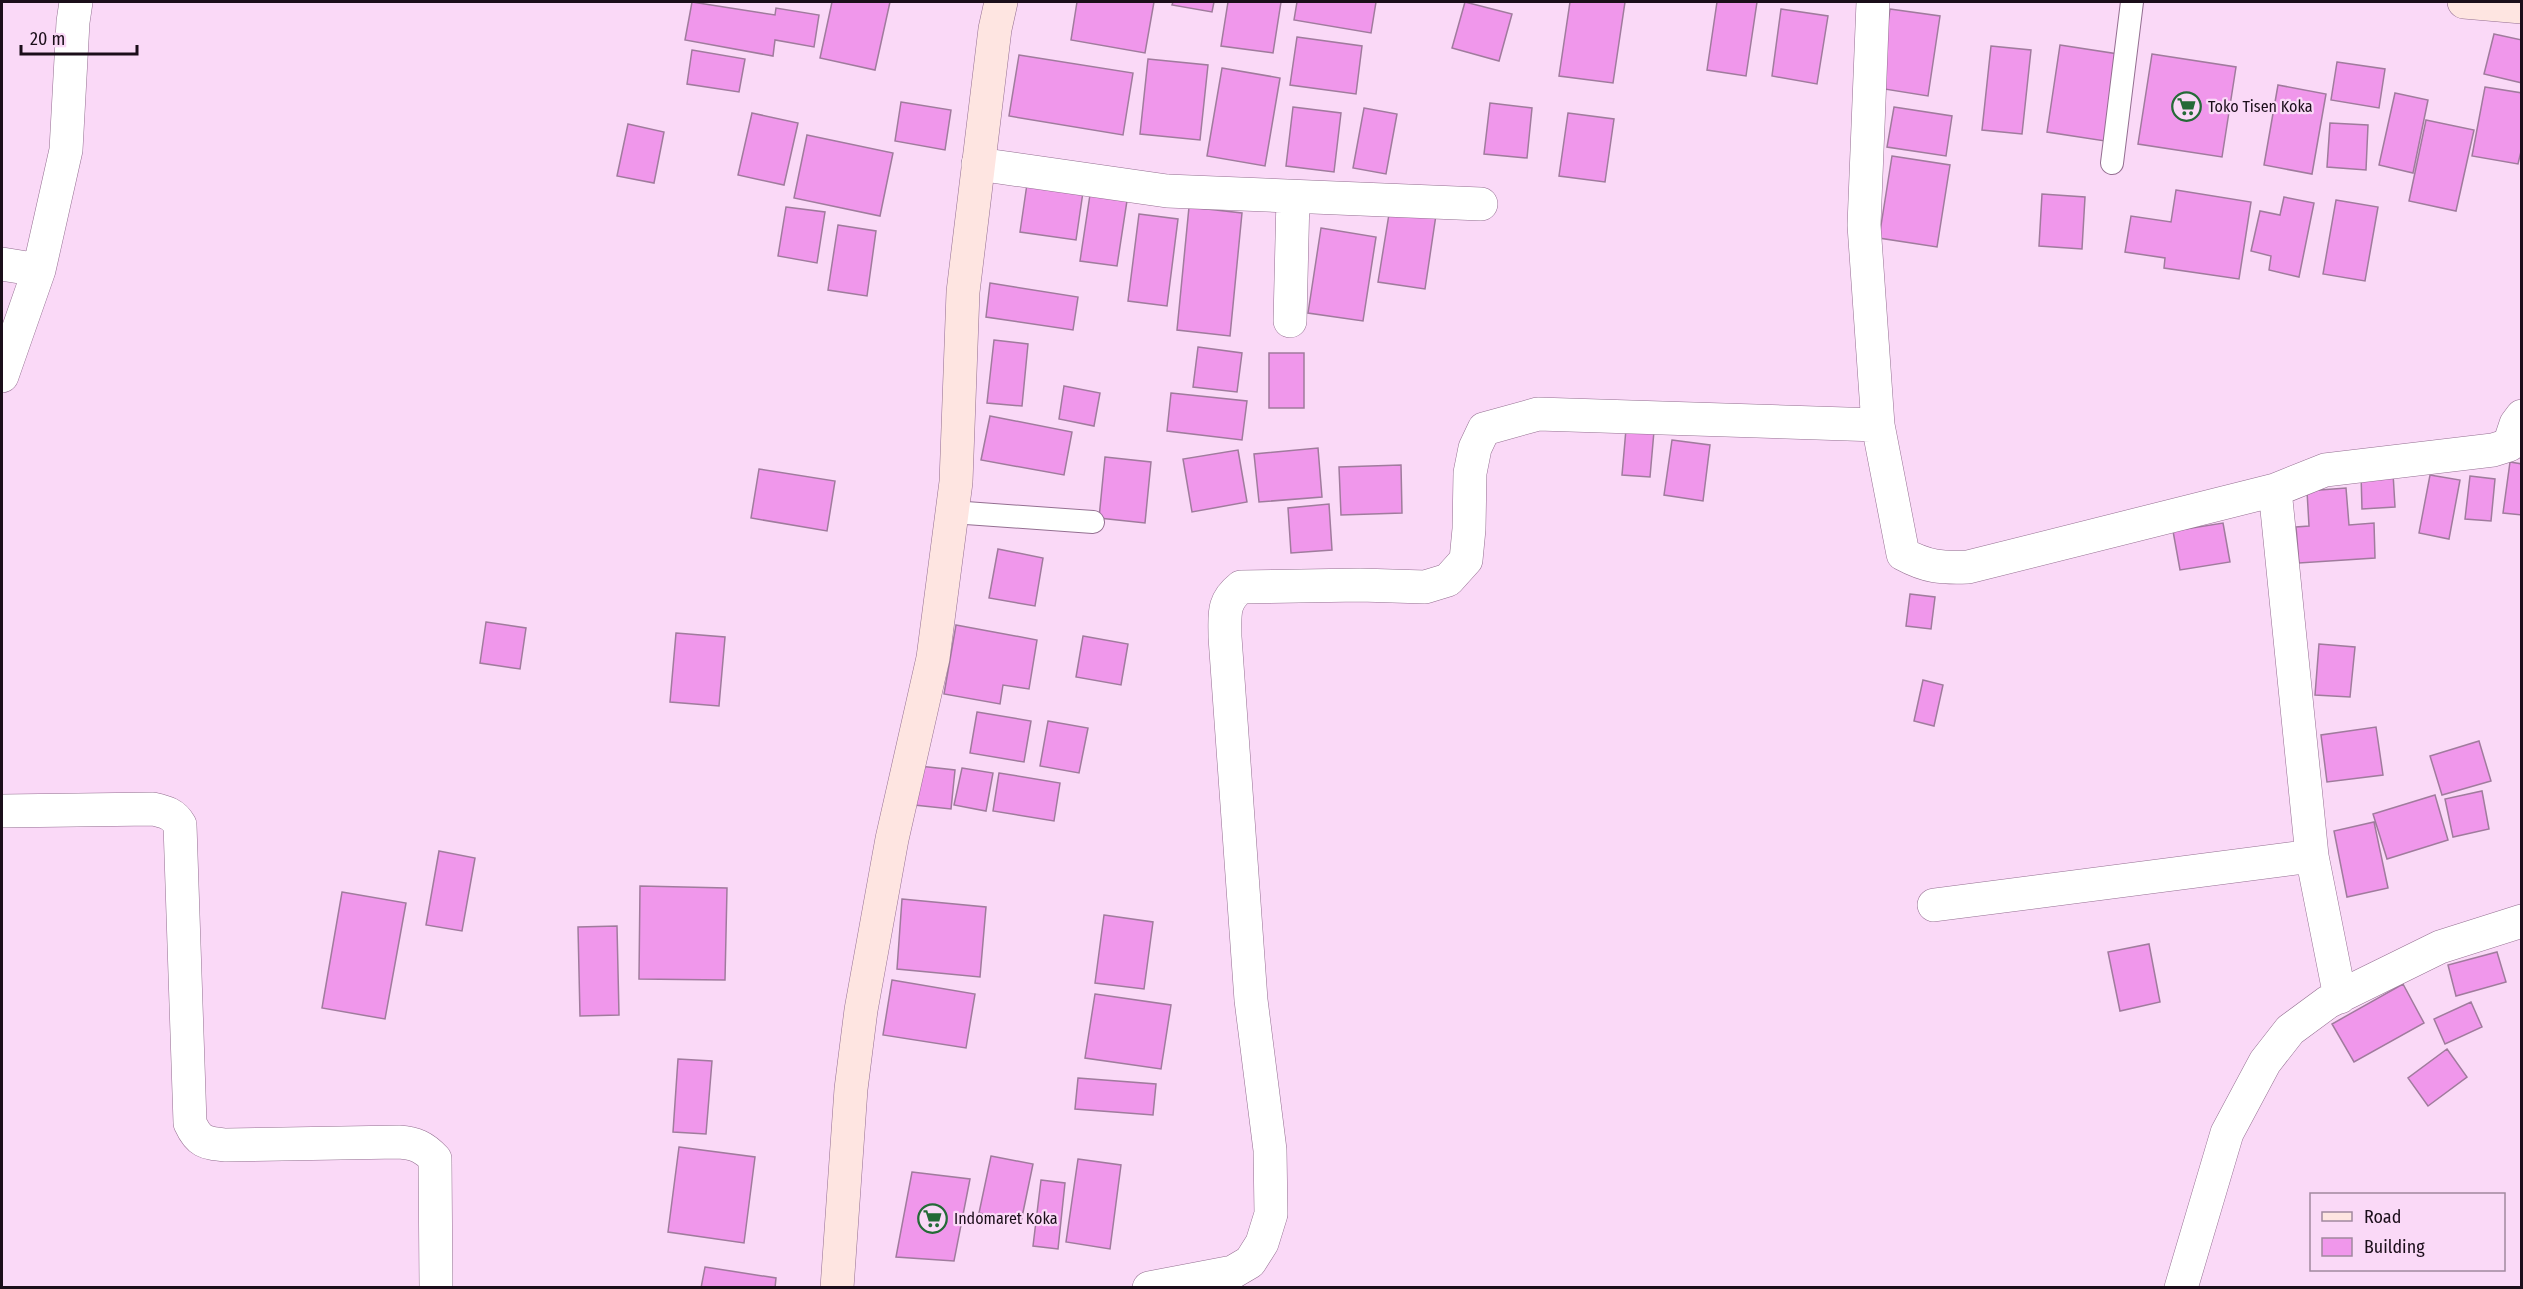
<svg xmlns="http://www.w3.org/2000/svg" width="2523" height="1289" font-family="'Fira Sans Condensed',sans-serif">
<rect width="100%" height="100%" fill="#fad9f7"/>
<path fill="#f097eb" stroke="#a07b9d" stroke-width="1.5" d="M692 2 775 15 776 8 819 15 814 47 775 40 773 56 685 40Z
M832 2H890L875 70 820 58Z
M1077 2H1154L1145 53 1071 40Z
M1173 2H1214L1212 12 1172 5Z
M1228 2H1281L1273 53 1221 46Z
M1297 2H1376L1371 33 1294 20Z
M1465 2 1512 14 1499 61 1452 48Z
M1570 2H1625L1613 83 1559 76Z
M1717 2H1757L1746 76 1707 70Z
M1781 9 1828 16 1817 84 1772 76Z
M1890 9 1940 16 1928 96 1878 88Z
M2494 34 2522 40V83L2484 74Z
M1297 37 1362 46 1356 94 1290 85Z
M2060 45 2118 54 2105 141 2047 132Z
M1991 46 2031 50 2022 134 1982 130Z
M692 50 745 59 739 92 687 84Z
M2152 54 2236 67 2222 157 2138 144Z
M1019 55 1133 73 1123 135 1009 116Z
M1148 59 1208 65 1200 140 1140 134Z
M2337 62 2385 69 2379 108 2331 100Z
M1222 68 1280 78 1265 166 1207 156Z
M2278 85 2326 94 2312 174 2264 165Z
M2485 87 2522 93V147L2518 164 2472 156Z
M2395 93 2428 100 2413 173 2379 165Z
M901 102 951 110 945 150 895 141Z
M1490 103 1532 108 1527 158 1484 154Z
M1293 107 1341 113 1334 172 1286 166Z
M1894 107 1952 116 1946 156 1887 147Z
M1364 108 1397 114 1386 174 1353 168Z
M752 113 798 123 784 185 738 175Z
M1568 113 1614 119 1605 182 1559 176Z
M2426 120 2474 130 2456 211 2409 201Z
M2330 123 2368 125 2366 170 2327 167Z
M628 124 664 132 654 183 617 176Z
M807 135 893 153 880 216 794 198Z
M1892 156 1950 165 1937 247 1879 238Z
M1027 184 1083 192 1076 240 1020 232Z
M1091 188 1128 194 1117 266 1080 261Z
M2176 190 2251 202 2239 279 2164 268 2165 258 2125 252 2131 216 2171 222Z
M2042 194 2085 197 2082 249 2039 246Z
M2284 197 2314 203 2299 277 2269 270 2271 256 2251 251 2260 211 2280 215Z
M2336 200 2378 207 2365 281 2323 274Z
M786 207 825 212 817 263 778 256Z
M1189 207 1242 213 1230 336 1177 330Z
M1390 208 1436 215 1425 289 1378 282Z
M1139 214 1178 219 1167 306 1128 301Z
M838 225 876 231 867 296 828 290Z
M1321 228 1376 237 1363 321 1308 313Z
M990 283 1078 297 1073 330 986 317Z
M994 340 1028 344 1022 406 987 403Z
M1198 347 1242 353 1237 392 1193 387Z
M1269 353H1304V408H1269Z
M1064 386 1100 393 1094 426 1059 419Z
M1171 393 1247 401 1242 440 1167 431Z
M990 416 1072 432 1064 475 981 460Z
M1626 429 1654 431 1650 477 1622 475Z
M1672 440 1710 445 1703 501 1664 495Z
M1318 448 1322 497 1259 502 1254 454Z
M1238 450 1247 502 1192 512 1183 459Z
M1105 457 1151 462 1145 523 1099 518Z
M2510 462 2522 464V515L2503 513Z
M1401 465 1402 513 1341 515 1339 467Z
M759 469 835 481 827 531 751 518Z
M2393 473 2395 507 2362 509 2361 474Z
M2430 475 2460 480 2449 539 2419 533Z
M2470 476 2495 479 2491 521 2465 519Z
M2346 488 2349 525 2374 523 2375 558 2299 563 2296 527 2309 526 2307 491Z
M1329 504 1332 550 1291 553 1288 508Z
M2223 523 2230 562 2180 570 2173 531Z
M998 549 1043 558 1035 606 989 598Z
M1910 594 1935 597 1931 629 1906 626Z
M486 622 526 628 520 669 480 663Z
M956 625 1037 640 1029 689 1003 685 1000 704 944 694Z
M676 633 725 637 719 706 670 702Z
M1083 636 1128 644 1121 685 1076 677Z
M2319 644 2355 647 2350 697 2315 695Z
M1923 680 1943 685 1934 726 1914 721Z
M977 712 1031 721 1024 762 970 753Z
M1048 721 1088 728 1079 773 1040 766Z
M2376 727 2383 775 2327 782 2321 735Z
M2479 741 2491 781 2442 795 2430 756Z
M910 765 955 770 951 809 905 804Z
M962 768 993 773 986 811 954 805Z
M999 773 1060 783 1054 821 993 811Z
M2482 791 2489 829 2453 837 2445 799Z
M2435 795 2448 840 2387 859 2373 814Z
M2374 822 2388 888 2347 897 2334 831Z
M439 851 475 858 462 931 426 925Z
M640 886 727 888 725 980 639 979Z
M342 892 406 903 385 1019 322 1008Z
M902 899 986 907 980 977 897 969Z
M1104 915 1153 922 1144 989 1095 983Z
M617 926 619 1015 580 1016 578 927Z
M2149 944 2160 1002 2120 1011 2108 952Z
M2497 952 2506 982 2456 996 2448 965Z
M892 980 975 994 966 1048 883 1035Z
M2403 984 2424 1023 2354 1062 2332 1024Z
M1095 994 1171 1005 1161 1069 1085 1058Z
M2471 1002 2482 1027 2445 1044 2434 1019Z
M2447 1049 2467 1077 2428 1106 2408 1078Z
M678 1059 712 1061 706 1134 673 1132Z
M1078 1078 1156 1084 1153 1115 1075 1109Z
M679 1147 755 1157 744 1243 668 1232Z
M991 1156 1033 1164 1021 1222 979 1213Z
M1078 1159 1121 1165 1110 1249 1066 1242Z
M912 1172 970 1179 954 1261 896 1257Z
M1041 1180 1065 1183 1058 1249 1033 1246Z
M705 1267 776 1278 775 1288H701Z"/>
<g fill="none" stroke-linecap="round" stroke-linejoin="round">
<defs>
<path id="service" d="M2112 163 2132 2
M952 512 1093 522"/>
<path id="minor" d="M1873 2 1864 225 1878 425 1903 554C1927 567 1941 568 1968 567L2275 490
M978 164 1167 191 1481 204
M2 264 39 270
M1290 321 1293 197
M2 376 39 270 66 150 73 22 76 2
M2 811 153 809C166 812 174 814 180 825L190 1123C199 1143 206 1143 226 1145L399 1142C415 1143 424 1147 435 1159L436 1288
M1934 905 2312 856
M2340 997 2312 856 2275 490 2325 470 2493 450 2509 445 2516 424 2522 416
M1149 1288 1233 1272 1250 1262 1262 1243 1271 1214 1270 1150 1251 1000 1225 637C1225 614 1222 602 1241 587L1360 585 1425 587 1448 580 1466 560 1469 529 1470 473 1475 448 1484 429 1538 414 1878 425
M2181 1288 2227 1133 2265 1062 2290 1030 2328 1002 2440 947 2522 921"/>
<path id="secondary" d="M2464 2 2522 7
M837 1288 851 1089 861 1010 892 839 933 658 956 482 963 292 995 29 1001 2"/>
</defs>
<use href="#service" stroke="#946f91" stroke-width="24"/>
<use href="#minor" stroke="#946f91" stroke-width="34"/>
<use href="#secondary" stroke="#946f91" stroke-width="34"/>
<use href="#service" stroke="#fff" stroke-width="22"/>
<use href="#minor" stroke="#fff" stroke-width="33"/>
<use href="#secondary" stroke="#fee5e1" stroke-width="33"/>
</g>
<defs>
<symbol id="supermarket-ring" viewBox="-11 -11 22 22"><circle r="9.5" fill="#fad9f7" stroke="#246a37" stroke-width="1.5"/><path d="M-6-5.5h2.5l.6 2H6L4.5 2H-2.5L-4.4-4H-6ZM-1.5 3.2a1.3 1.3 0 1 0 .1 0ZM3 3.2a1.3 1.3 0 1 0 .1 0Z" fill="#246a37"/></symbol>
</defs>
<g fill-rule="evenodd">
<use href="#supermarket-ring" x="2170" y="90" width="33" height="33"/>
<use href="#supermarket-ring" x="916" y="1202" width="33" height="33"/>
</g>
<g text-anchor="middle" stroke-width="4.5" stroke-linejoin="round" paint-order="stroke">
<g font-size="16" fill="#1b0e1a" stroke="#fad9f7" text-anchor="start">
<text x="2208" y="112">Toko Tisen Koka</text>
<text x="954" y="1224">Indomaret Koka</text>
</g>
</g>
<rect width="2523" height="1289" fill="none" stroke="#1b0e1a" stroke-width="6"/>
<rect x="2310" y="1193" width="195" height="78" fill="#fad9f7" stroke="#a1889f" stroke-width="1.5"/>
<rect x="2322" y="1212" width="30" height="9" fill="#fee5e1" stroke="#a1889f" stroke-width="1.5"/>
<text x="2364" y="1223" font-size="18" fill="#1b0e1a">Road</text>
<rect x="2322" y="1238" width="30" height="18" fill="#f097eb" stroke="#a1889f" stroke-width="1.5"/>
<text x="2364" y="1253" font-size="18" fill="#1b0e1a">Building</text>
<path d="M21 45v9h116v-9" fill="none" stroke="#1b0e1a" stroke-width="3"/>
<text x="30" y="45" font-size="18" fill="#1b0e1a" stroke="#fad9f7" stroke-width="4.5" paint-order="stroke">20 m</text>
</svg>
